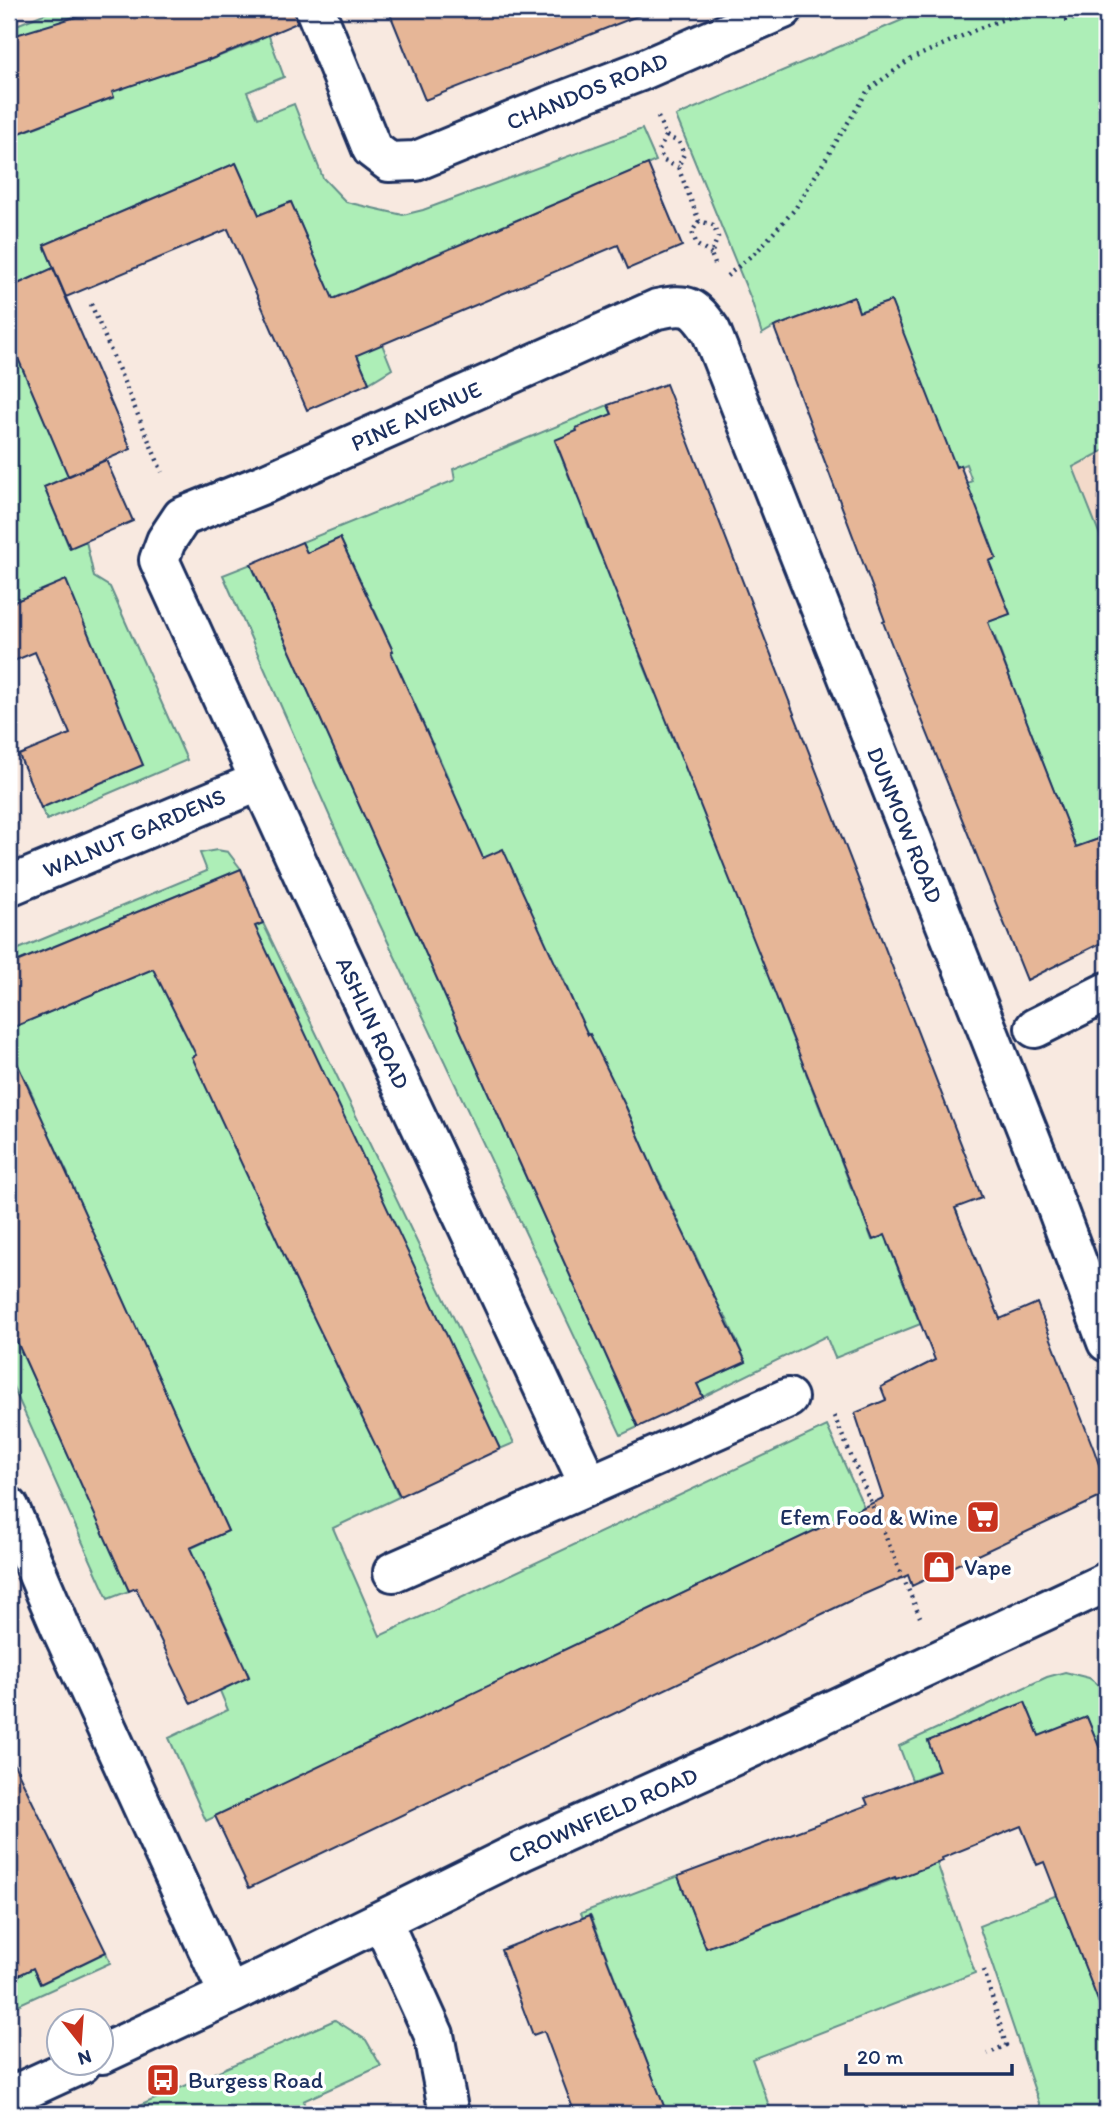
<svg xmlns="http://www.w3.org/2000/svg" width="1116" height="2123" font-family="Itim,sans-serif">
<rect width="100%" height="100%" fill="#f8e9e0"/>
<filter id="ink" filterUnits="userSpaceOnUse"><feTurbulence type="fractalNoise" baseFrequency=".0143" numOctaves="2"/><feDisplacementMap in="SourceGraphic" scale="14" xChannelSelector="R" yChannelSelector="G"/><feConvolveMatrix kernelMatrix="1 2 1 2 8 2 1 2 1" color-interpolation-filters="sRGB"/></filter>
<g filter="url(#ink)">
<path fill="#f3daca" d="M1107 449V559L1073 466Z"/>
<path fill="#adeeb7" stroke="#648e8a" stroke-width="2" d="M56 9H92L9 42V28Z
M248 9H259L284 77 247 92 258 118 294 104 323 178 346 202 403 215 423 210 642 129 656 161 359 287 392 369 369 383 291 202 259 215 236 163 44 245 54 268 9 288V137L42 125 31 96 91 105 113 98 102 67 138 83 184 67 197 29 210 60 258 41Z
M928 9H1107V449L1073 467 1107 553V857L1099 839 1076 847 1021 707 984 695 1012 684 995 637 991 638 985 623 1010 614 995 576 973 567 996 558 988 536 958 487 972 481 966 464 931 477 898 321 891 301 859 312 854 297 774 327 762 334 751 299 676 116Z
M9 337 69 476 44 487 69 547 86 541 94 577 110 587 187 760 47 820 41 808 143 765 14 602 9 604Z
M608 405 612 414 576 428 577 431 555 441 570 479 594 470 584 515 600 554 621 545 661 648 640 656 655 693 678 684 689 718 668 727 676 747 733 725 778 1001 793 1040 823 1028 806 1073 822 1114 850 1103 863 1136 836 1147 852 1190 880 1179 890 1208 864 1218 872 1240 955 1208 958 1214 888 1243 918 1319 991 1296 835 1358 826 1336 703 1397 697 1384 746 1362 725 1315 674 1338 711 1290 691 1245 640 1267 630 1244 679 1222 658 1178 607 1200 646 1153 626 1107 540 1057 530 1033 577 1012 558 966 507 988 424 806 454 791 433 744 401 758 390 735 422 720 401 674 370 687 360 666 393 651 374 609 339 624 361 584 340 538 307 553 302 542 455 480 453 469Z
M251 564 638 1427 621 1435 346 853 223 575Z
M217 850 228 852 241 869 9 965V953L207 871 200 853Z
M263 923 514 1443 500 1449 402 1241 224 1006 290 1267 310 1311 357 1289 324 1337 344 1381 389 1360V1473L399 1497 333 1528 380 1636 827 1426 864 1507 206 1821 169 1738 228 1710 220 1691 249 1676 203 1575 181 1553 228 1531 79 1201 20 1197 68 1174 47 1130 9 1147V1110L34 1098 23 1075 9 1082V1029Z
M9 1324 113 1554 129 1591 108 1599 9 1378Z
M1065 1672 1089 1678 1107 1691V1766L1087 1718 1039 1736 1025 1703 928 1741 939 1770 912 1780 899 1746 1047 1677Z
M937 1863 975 1973 752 2059 772 2114H667L591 1916 583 1918 581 1913 678 1876 706 1948Z
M1057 1895 1107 2023V2114H1020L1040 2106 979 1926Z
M106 1952 110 1963 9 2009V1980L33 1968 41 1984Z
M335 2020 366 2040 381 2066 303 2101 308 2113 136 2114 139 2106Z"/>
<path fill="#e6b697" stroke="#1b2f5e" stroke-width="2" d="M102 9H294L297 23 209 60V59L112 92 114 97 9 137V37Z
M388 9H649L650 11 425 100Z
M236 163 259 215 291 202 333 299 648 164 682 246 628 269 618 245 357 355 369 383 307 410 228 229 66 297 44 245Z
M53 268 131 449 68 476 9 337V288Z
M854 297 859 312 891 301 956 467 960 465 996 558 989 561 1010 614 988 622 1076 847 1107 836V940L1027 980 895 653 883 622 885 621 774 327Z
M666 384 982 1198 955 1208 1000 1319 1037 1303 1094 1450 1107 1488V1494L912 1586 908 1575 860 1596 249 1888 215 1816 883 1498 855 1413 886 1400 881 1387 935 1360 885 1235 873 1240 555 440 577 431 576 428 612 414 608 405Z
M106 460 133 521 70 548 44 487Z
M340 538 393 651 391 652 483 858 503 849 588 1035 590 1034 626 1107 657 1178 746 1362 697 1384 703 1397 638 1427 251 564 302 542 307 553Z
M66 580 143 765 41 808 19 755 70 734 35 652 9 663V604Z
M241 869 263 923 255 926 500 1449 400 1496 295 1279 192 1057 196 1055 153 969 9 1029V965Z
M9 1045 228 1531 190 1548 249 1677 191 1704 136 1588 129 1591 9 1324Z
M1025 1702 1039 1736 1087 1717 1107 1766V2015L1104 2016 1044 1862 1037 1865 1021 1826 942 1858 943 1861 896 1879 895 1877 706 1948 678 1876 868 1805 865 1798 939 1771 928 1741Z
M9 1754 106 1952 40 1984 33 1968 9 1980Z
M590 1915 638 2039 667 2114H575L544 2031 533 2035 516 1990 501 1950Z"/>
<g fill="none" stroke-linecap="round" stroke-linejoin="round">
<defs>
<path id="minor" d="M315 9 372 149 389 162 416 161 547 107 638 72 783 9
M9 886 260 781
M1035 1028 1107 992
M589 1485 306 881 159 560 166 541 182 517 266 483 657 309C688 303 693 305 711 331L1037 1155 1107 1342
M9 1507 60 1626 229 1995
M393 1572 788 1398
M382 1921 434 2035 449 2114
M102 2054 229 1995 522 1851 744 1751 1107 1582
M9 2097 81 2064"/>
</defs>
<use href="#minor" stroke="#1b2f5e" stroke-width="44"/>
<path stroke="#1b2f5e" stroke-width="4.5" stroke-dasharray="2 5" stroke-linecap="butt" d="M1057 9 1064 20 1090 17 1096 9
M658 117 666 136 679 142 684 154 678 167 699 221 713 225 718 237 711 254 715 264
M666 136 659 151 664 161 678 167
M699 221 692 232 697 245 711 254
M727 276 759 249 795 209 868 90 911 59 982 27 1032 9
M91 304 162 472
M834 1416 920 1617
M984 1970 1006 2045 988 2054"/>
<use href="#minor" stroke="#fff" stroke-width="38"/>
</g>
</g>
<defs>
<symbol id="supermarket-square" viewBox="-11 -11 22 22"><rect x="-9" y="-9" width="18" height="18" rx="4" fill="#c8321e" stroke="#fff"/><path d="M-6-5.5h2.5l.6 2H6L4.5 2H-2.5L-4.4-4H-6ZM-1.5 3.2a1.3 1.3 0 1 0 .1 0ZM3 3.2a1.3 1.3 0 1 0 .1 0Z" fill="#fff"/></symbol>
<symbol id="shop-square" viewBox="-11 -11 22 22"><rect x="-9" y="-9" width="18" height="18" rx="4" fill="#c8321e" stroke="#fff"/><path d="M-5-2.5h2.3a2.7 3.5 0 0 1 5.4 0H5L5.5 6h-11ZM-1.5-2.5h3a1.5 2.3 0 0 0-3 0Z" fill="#fff"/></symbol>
<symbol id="bus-square" viewBox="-11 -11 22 22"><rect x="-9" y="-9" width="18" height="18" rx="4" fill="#c8321e" stroke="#fff"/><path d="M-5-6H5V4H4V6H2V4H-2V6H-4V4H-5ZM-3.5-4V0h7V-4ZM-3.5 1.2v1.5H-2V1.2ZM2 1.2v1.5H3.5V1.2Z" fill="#fff"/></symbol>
</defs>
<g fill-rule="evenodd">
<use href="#supermarket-square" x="964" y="1498" width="38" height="38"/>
<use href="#shop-square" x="920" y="1548" width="38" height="38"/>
<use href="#bus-square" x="144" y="2061" width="38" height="38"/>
</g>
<g text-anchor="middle" stroke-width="7" stroke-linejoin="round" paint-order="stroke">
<g font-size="23" fill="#1b2f5e" stroke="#fff">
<text transform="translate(587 91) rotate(-22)" y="8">CHANDOS ROAD</text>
<text transform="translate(416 416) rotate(-24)" y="8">PINE AVENUE</text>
<text transform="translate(905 825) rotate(68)" y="8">DUNMOW ROAD</text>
<text transform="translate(134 833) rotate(-23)" y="8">WALNUT GARDENS</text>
<text transform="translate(373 1023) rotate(65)" y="8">ASHLIN ROAD</text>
<text transform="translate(603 1815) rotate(-24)" y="8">CROWNFIELD ROAD</text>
</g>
<g font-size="23" fill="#1b2f5e" stroke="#fff" text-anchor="start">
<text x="958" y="1525" text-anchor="end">Efem Food &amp; Wine</text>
<text x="964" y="1575">Vape</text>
<text x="188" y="2088">Burgess Road</text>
</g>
</g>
<rect width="1116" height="2123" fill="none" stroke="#fff" stroke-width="35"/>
<rect x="18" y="18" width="1081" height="2088" fill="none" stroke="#1b2f5e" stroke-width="2.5" filter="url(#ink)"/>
<g transform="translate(80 2042) rotate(163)"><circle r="33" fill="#ffffff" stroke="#a4acbf" stroke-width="2"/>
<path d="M0-5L12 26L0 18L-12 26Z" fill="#c8321e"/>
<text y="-10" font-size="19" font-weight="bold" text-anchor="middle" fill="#1b2f5e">N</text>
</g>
<path d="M846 2064v10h166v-10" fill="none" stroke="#1b2f5e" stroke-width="3.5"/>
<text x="857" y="2064" font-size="21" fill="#1b2f5e" stroke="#ffffff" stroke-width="5" paint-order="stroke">20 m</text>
</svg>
